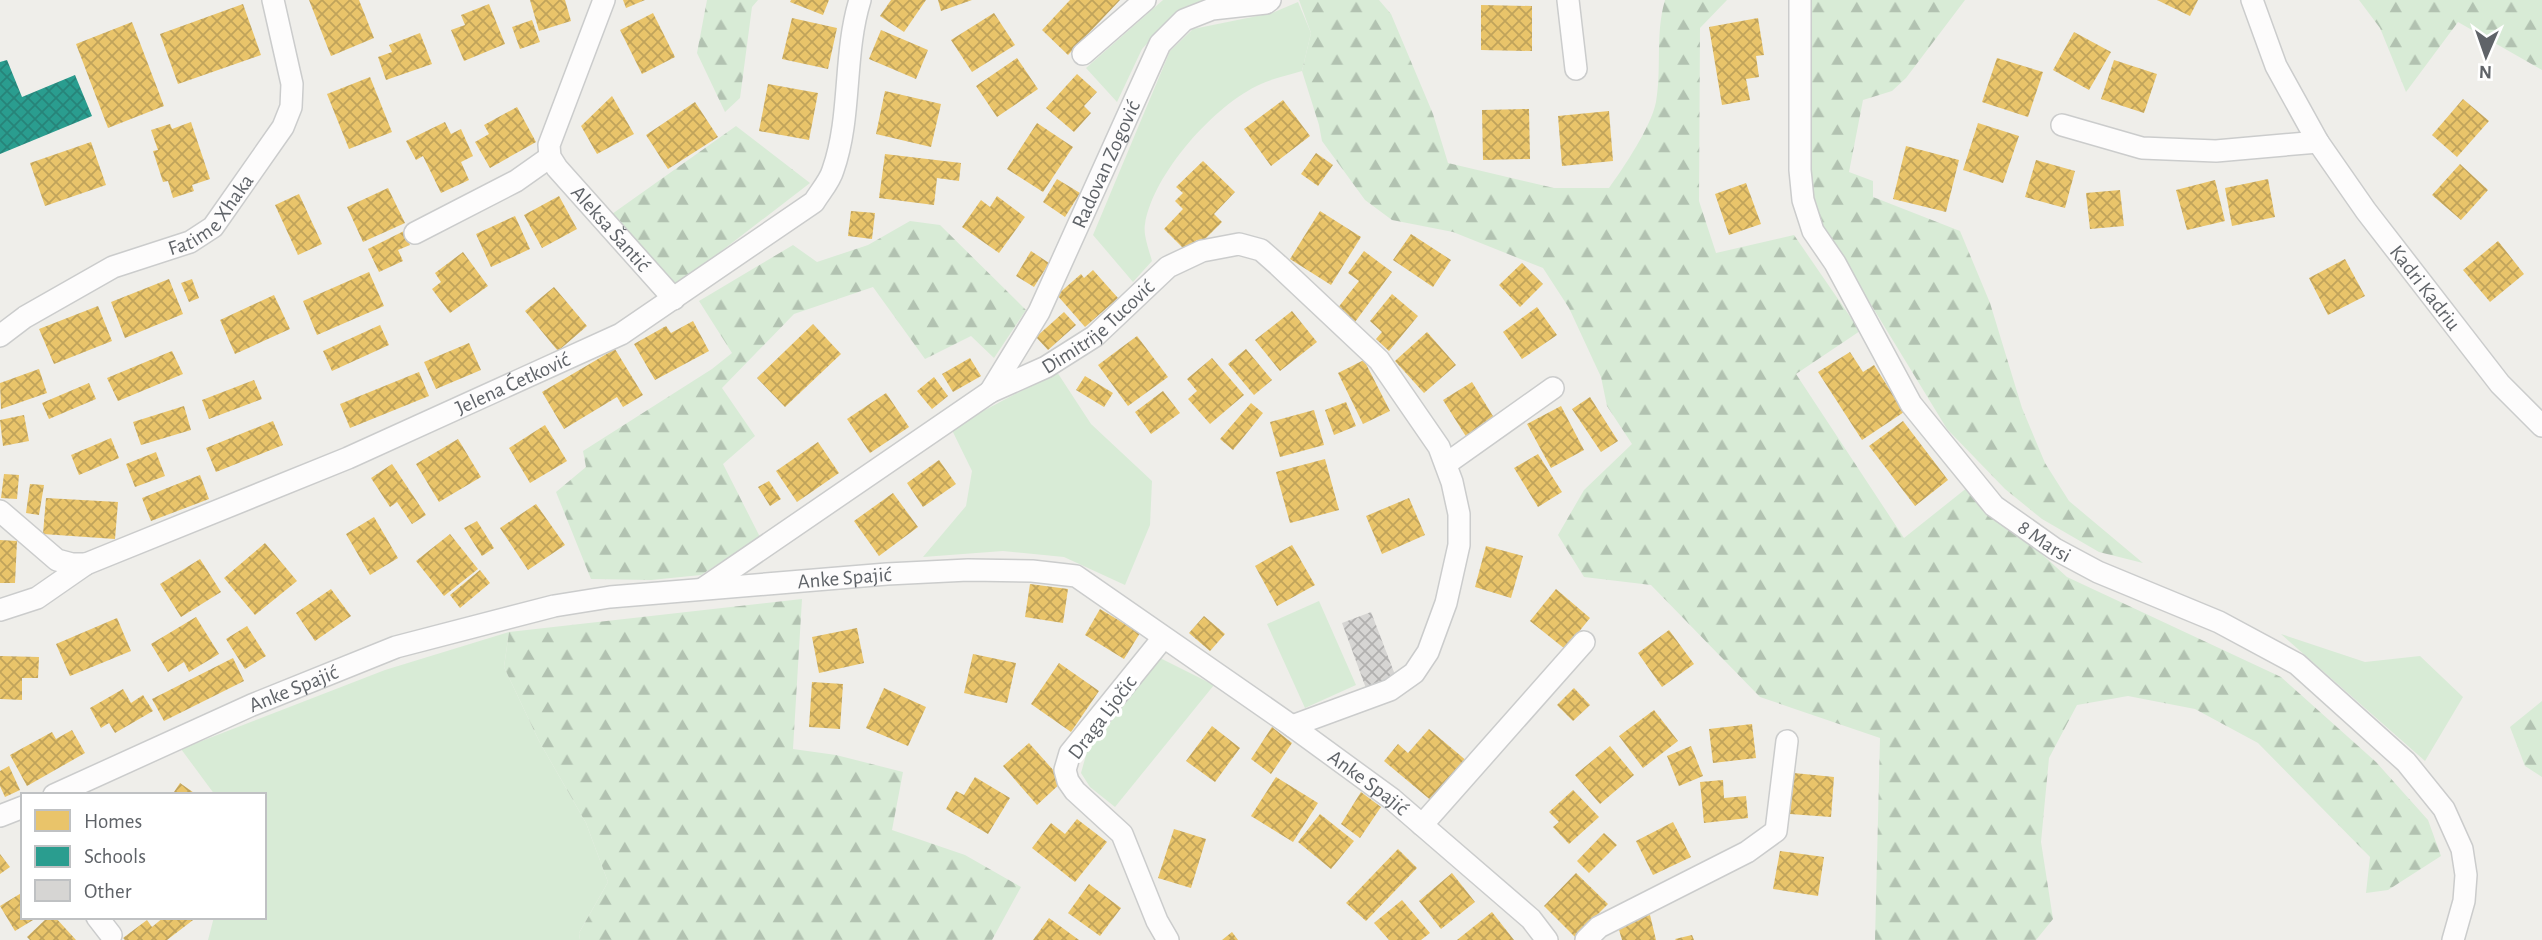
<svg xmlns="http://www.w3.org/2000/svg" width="2542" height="940" font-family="'Alegreya Sans',sans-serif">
<defs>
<pattern id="forest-firs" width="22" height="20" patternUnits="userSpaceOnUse" patternTransform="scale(1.75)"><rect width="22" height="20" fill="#d8ebd6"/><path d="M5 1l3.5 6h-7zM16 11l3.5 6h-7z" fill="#b2c2b1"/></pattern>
<pattern id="homes-cross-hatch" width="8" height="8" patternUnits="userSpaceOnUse" patternTransform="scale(1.75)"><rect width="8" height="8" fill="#e9c46a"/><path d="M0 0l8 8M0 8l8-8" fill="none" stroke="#c0a35b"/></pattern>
<pattern id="schools-cross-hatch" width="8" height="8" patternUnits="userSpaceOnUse" patternTransform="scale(1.75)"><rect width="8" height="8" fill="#2a9d8f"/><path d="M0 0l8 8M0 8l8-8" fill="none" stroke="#278479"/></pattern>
<pattern id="building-cross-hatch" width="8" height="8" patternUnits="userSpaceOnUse" patternTransform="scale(1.75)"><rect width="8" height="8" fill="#d6d5d3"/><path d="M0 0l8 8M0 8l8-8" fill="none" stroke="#b1b0af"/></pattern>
</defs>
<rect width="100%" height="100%" fill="#efeeea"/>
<path fill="#d8ebd6" d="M1163 0H1221L1160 30 1142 49 1117 102 1086 68Z
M1298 2 1311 33 1302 71C1289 75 1274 78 1261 84 1215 104 1153 174 1145 224 1143 235 1149 250 1152 261L1133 282 1093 235 1170 51 1193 29 1272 13Z
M1057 372 1091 424 1152 481 1150 525 1125 585 1064 557 1003 551 923 557 966 506 972 471 951 428Z
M1319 601 1356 685 1305 708 1267 624Z
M509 632 504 667 539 741 586 823 608 882 579 933 580 940H208L214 917H264V795H215L181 749 385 670Z
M2281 634 2365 662 2420 656 2463 697 2425 761Z
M1158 657 1214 685 1115 807 1090 787 1081 773 1088 748Z"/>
<path fill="url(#forest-firs)" d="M707 0H758L752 7 740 98 725 112 697 53Z
M1299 0H1379L1391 14 1433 114 1448 163 1554 188H1609C1624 167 1651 127 1656 102 1662 68 1655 34 1665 0H1727L1700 28 1699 201 1716 253 1794 235 1860 331 1796 374 1904 538 1968 487 2067 577 2281 677 2376 762 2428 820 2441 856 2388 890 2366 893 2370 857 2258 743 2195 709 2128 696 2077 705 2049 758 2041 842 2053 919 2036 940H1875L1880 738 1760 697 1651 585 1584 577 1558 535 1584 490 1632 444 1607 406 1601 377 1569 308 1543 268 1453 232 1392 220 1365 200 1322 141 1319 125 1302 71 1311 33Z
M1810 0H1965L1906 78 1892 91 1863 100 1849 172 1873 181V197L1960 231 1990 303 2022 408 2045 463 2069 501 2143 563 2099 552 2042 519 2005 489 1947 429 1823 226 1809 194 1806 117Z
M2359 0H2542V70L2458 22 2406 92 2380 28Z
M736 126 810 183 676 286 612 214Z
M910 221 940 225 1026 310 994 358 971 336 925 359 873 287 794 314 722 388 755 436 723 464 760 537 701 575 651 580 591 579 556 492 586 467 583 451 712 369 732 353 699 301 793 245 817 262 868 245Z
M802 599 793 749 836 755 903 772 892 830 965 855 1021 887 992 940H580L579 933 608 882 586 823 539 741 504 667 509 632Z
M2542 701V777L2525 766 2510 727Z"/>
<path fill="url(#homes-cross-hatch)" d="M309 0H359L374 38 331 56Z
M530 0H565L571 21 539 31Z
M623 0H645L626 8Z
M791 0H829L823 15 790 2Z
M891 0H926L904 32 880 16Z
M938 0H972L941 11Z
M1070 0H1120L1068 55 1042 30Z
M2157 0H2198L2190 16Z
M243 4 261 55 178 84 160 34Z
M489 4 505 44 464 61 451 30 465 25 461 15Z
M1481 5 1532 6V51L1481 50Z
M653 13 675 57 642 74 620 30Z
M994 13 1015 45 972 72 951 40Z
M792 18 837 28 828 69 782 59Z
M1758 18 1764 55 1756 56 1759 77 1746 79 1750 100 1722 105 1709 27Z
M532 20 540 42 520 49 512 27Z
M132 22 164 106 108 128 76 44Z
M881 30 928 50 916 79 869 59Z
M2074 32 2111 52 2089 90 2053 70Z
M420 33 432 64 386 80 378 57 392 52 389 45Z
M1017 58 1038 89 997 117 976 86Z
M1997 58 2043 72 2028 117 1982 102Z
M2114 60 2157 74 2144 113 2101 99Z
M1077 74 1097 92 1084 106 1091 113 1074 132 1046 108Z
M370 77 392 132 349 149 327 94Z
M768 84 818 93 809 140 759 131Z
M885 91 941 104 931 147 876 134Z
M612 96 634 134 597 154 581 126Z
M2463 99 2489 121 2457 157 2432 135Z
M1283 100 1310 136 1271 166 1244 129Z
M695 102 718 137 668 169 646 135Z
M517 107 536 142 490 168 475 142 489 134 484 125Z
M1529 109 1530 159 1483 160 1482 110Z
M1609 111 1613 161 1562 166 1558 116Z
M191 122 210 179 192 185 194 191 173 198 168 181 163 182 153 151 158 150 151 130 170 124 172 129Z
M445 122 451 134 461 129 473 156 461 162 469 180 441 193 423 156 416 160 406 141Z
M1037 123 1073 147 1043 192 1007 169Z
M1978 123 2019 136 2003 183 1963 170Z
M91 142 106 185 45 206 30 163Z
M1906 146 1959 160 1946 212 1893 199Z
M1316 153 1333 165 1318 186 1301 174Z
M885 154 961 163 959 181 937 178 934 205 879 198Z
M2036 160 2075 171 2065 208 2025 197Z
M1203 161 1235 192 1214 214 1222 222 1200 244 1197 240 1186 251 1164 229 1183 209 1175 201 1183 193 1176 187Z
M2460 164 2488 190 2461 220 2432 195Z
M1057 179 1080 193 1065 217 1043 202Z
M2268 179 2275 217 2232 226 2225 188Z
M2215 180 2225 221 2187 230 2176 190Z
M1746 183 1761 224 1729 235 1715 194Z
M388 188 405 223 363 242 347 207Z
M2120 190 2124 226 2090 229 2086 193Z
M299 194 322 244 298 255 275 205Z
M559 196 577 229 542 248 524 215Z
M997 196 1025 217 999 253 962 227 981 200 990 207Z
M851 211 875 213 872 239 848 236Z
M1320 211 1361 237 1331 285 1290 259Z
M515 216 530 249 491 267 476 234Z
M404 231 410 245 398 250 403 261 379 272 368 249Z
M1411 234 1451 260 1433 287 1393 260Z
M2498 241 2524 274 2490 302 2463 270Z
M1031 251 1049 263 1034 287 1016 276Z
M1364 251 1392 272 1355 322 1337 309 1359 281 1348 273Z
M463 252 488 286 450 313 432 289 441 282 435 273Z
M2345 259 2365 296 2328 315 2309 278Z
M1522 263 1543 284 1520 307 1499 285Z
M1093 270 1118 298 1085 327 1057 295 1081 274 1084 278Z
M369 272 384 306 317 335 303 301Z
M169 279 183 314 125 338 111 302Z
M192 279 199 298 189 302 181 283Z
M554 287 587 326 558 351 525 311Z
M1392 294 1418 316 1389 351 1376 339 1382 332 1370 321Z
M274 295 290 329 235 354 220 320Z
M98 306 112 341 54 364 39 329Z
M1537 307 1557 335 1522 359 1503 332Z
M1292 311 1317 342 1280 371 1255 340Z
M1064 312 1076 325 1048 350 1036 337Z
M693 321 709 351 655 380 634 344 666 326 671 333Z
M813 324 841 354 785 407 757 378Z
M380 325 389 345 332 371 323 351Z
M1427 332 1456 365 1424 393 1395 361Z
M1137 336 1168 377 1128 406 1098 365Z
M469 343 481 370 436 389 424 362Z
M615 349 643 395 623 407 617 397 564 429 542 392Z
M1246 349 1272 380 1254 395 1228 364Z
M172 351 183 374 118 401 107 378Z
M1850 352 1863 372 1874 365 1904 412 1862 440 1818 372Z
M970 358 981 376 953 392 942 374Z
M1212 358 1244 395 1210 424 1188 399 1197 391 1187 379Z
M1364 360 1390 411 1363 424 1338 373Z
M39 369 47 393 1 409 0 383Z
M419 372 429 396 350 428 340 404Z
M1085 376 1113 393 1104 407 1076 390Z
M934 377 948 396 932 409 917 391Z
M254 380 262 399 209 419 202 400Z
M1472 382 1496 421 1467 438 1443 400Z
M89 383 96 399 49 419 42 403Z
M1163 391 1180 413 1151 434 1135 412Z
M886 393 909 427 870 453 847 419Z
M1590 397 1618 441 1601 452 1572 409Z
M1346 402 1356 426 1334 435 1325 410Z
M1251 403 1263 413 1233 450 1220 439Z
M184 406 191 430 141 445 133 422Z
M1561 406 1584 450 1551 468 1527 424Z
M1314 410 1324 445 1280 457 1270 422Z
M24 415 29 441 3 446 0 420Z
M273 421 283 445 216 472 206 448Z
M1903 421 1948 480 1915 506 1869 446Z
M545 425 567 461 530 483 509 448Z
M111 438 119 458 79 475 71 455Z
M458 439 481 477 439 502 416 464Z
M818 442 839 473 797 502 776 471Z
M156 452 165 476 135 487 126 464Z
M1538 454 1562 492 1538 507 1514 468Z
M1325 459 1339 510 1290 523 1276 472Z
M939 460 956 484 923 507 907 483Z
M392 464 426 515 412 524 397 502 390 507 371 478Z
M4 474 19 475 17 499 1 498Z
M200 475 209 499 151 521 142 498Z
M769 481 781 499 770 506 758 487Z
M30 484 44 485 39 515 26 513Z
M893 493 918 527 879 556 854 521Z
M46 498 118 502 115 539 43 534Z
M1409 498 1425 535 1382 554 1366 516Z
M536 504 565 545 528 570 500 528Z
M374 517 398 558 370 575 346 534Z
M477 521 494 548 482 556 464 528Z
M450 534 478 569 444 596 416 561Z
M0 540 17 541 15 583H0Z
M265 543 297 581 255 615 224 578Z
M1292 545 1315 585 1277 606 1255 566Z
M1486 546 1523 556 1511 598 1475 587Z
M200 559 221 592 181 617 160 584Z
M480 570 490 583 460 608 450 595Z
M1030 584 1068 589 1063 623 1025 617Z
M331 589 351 616 315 641 296 613Z
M1556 589 1590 618 1565 649 1530 621Z
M1100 609 1140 633 1124 659 1085 635Z
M1204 616 1225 634 1210 651 1189 633Z
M196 617 219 654 189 672 184 662 168 672 151 644Z
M117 618 131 651 70 676 56 644Z
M247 626 266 656 245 669 226 639Z
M857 628 864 663 819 673 812 637Z
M1669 630 1694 664 1662 687 1638 653Z
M973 654 1016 663 1007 703 964 693Z
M0 656 39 657 38 678H22V700L0 699Z
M233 658 244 681 164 721 152 699Z
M1059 663 1099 691 1071 732 1031 704Z
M812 682 843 684 840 729 809 727Z
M884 688 926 707 908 746 866 728Z
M1574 688 1590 705 1573 721 1557 705Z
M123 689 131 703 143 695 153 711 115 733 109 723 101 728 90 708Z
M1654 710 1678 741 1643 768 1619 736Z
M1752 724 1756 758 1713 763 1709 729Z
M1212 726 1240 748 1215 782 1186 761Z
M1272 727 1292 743 1271 774 1251 759Z
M1429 729 1468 762 1433 802 1384 761 1398 744 1408 753Z
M72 730 85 753 27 786 10 755 52 732 56 739Z
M1029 743 1063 781 1037 805 1003 766Z
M1610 746 1634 775 1600 804 1575 775Z
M1691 746 1703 776 1679 786 1667 756Z
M9 766 20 790 5 797 0 786V771Z
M1794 773 1834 777 1831 817 1790 814Z
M975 777 1010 798 988 834 946 809 956 791 964 795Z
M1276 777 1318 803 1293 842 1251 816Z
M1723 780 1724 798 1746 796 1748 818 1704 823 1700 782Z
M180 783 197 795H172Z
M1573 790 1599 817 1569 844 1553 827 1559 822 1549 812Z
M1361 792 1381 807 1360 838 1341 824Z
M1320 814 1354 841 1331 869 1298 842Z
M1077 819 1107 842 1075 882 1032 848 1051 823 1065 834Z
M1673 822 1691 857 1653 875 1636 841Z
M1174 829 1206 839 1191 888 1158 878Z
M1604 833 1617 845 1589 873 1577 861Z
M1398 849 1417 868 1366 921 1346 903Z
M1780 851 1824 857 1818 896 1773 889Z
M0 854 10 867 0 874Z
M1452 873 1475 902 1441 929 1419 901Z
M1576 873 1608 904 1575 937 1544 906Z
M1089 884 1121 908 1100 936 1068 913Z
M23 892V917H38L15 931 0 906Z
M1402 900 1430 933 1421 940H1389L1374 923Z
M1492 912 1514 940H1457Z
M1650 915 1656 940H1622L1617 923Z
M48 917H55L76 940H30L27 937Z
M164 917H197L167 940H125L123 938 147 920 152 927Z
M1049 918 1079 940H1033Z
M1232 932 1238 940H1222Z
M1692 935 1694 940H1676L1675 939Z"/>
<path fill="url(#schools-cross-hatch)" d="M7 60 22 97 75 75 92 116 0 154V62Z"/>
<path fill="url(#building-cross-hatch)" d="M1371 612 1397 680 1367 691 1342 623Z"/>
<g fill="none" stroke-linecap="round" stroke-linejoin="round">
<defs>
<g id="minor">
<path id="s1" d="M604 0 549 145 550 157 557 168 674 299"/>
<path d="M1568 0 1576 69"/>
<path id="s2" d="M1800 0V170L1803 200 1813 231 1835 263 1911 404 1994 506 2055 549 2098 572 2219 622 2297 664 2406 762 2444 809 2462 849 2466 875 2464 901 2453 940"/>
<path id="s3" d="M2252 0 2276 66 2318 142 2366 211 2500 384 2542 426"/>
<path d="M1083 54 1145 0"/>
<path d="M2062 125 2142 148 2216 151 2318 142"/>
<path d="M415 233 516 181 550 157"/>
<path id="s4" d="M0 336 25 317 113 267 190 242 213 227 283 127 291 107 292 84 273 0"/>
<path id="s5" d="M990 392 1039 312 1160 44 1184 20 1212 9 1266 3 1270 0"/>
<path d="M1446 464 1553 388"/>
<path d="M0 511 57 560 72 564H86"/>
<path id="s6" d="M704 588 990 392 1046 367 1095 336 1168 267 1202 251 1239 244 1261 250 1278 265 1379 360 1439 447 1452 482 1459 514V545L1446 603 1428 652 1414 673 1390 690 1292 726"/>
<path id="s7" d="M0 610 37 598 86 564 348 458 621 334 814 202C820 192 830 181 833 170 852 116 843 55 860 0"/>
<path d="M1163 638 1070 753 1065 770 1068 781 1075 791 1122 834 1157 921 1168 940"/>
<path id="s8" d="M54 795 252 705 396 647 554 606 610 597 887 574 968 570 1032 571 1076 576 1292 726 1392 799 1531 919 1547 940"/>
<path d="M0 816 23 807"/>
<path d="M1422 825 1584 642"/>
<path d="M97 917 111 935"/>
<path d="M1586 940 1599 927 1747 852 1776 831 1787 741"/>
</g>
</defs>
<use href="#minor" stroke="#cbcccc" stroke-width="24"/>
<use href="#minor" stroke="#fdfcfc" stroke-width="21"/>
</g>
<g text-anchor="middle" stroke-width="7" stroke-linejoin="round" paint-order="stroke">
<g font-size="21" fill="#5f6368" stroke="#fff">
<text dy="7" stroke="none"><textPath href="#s5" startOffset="256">Radovan Zogović</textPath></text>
<text dy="7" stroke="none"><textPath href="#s4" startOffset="247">Fatime Xhaka</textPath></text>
<text dy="7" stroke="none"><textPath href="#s1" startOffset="261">Aleksa Šantić</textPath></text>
<text dy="7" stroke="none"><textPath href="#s3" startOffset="338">Kadri Kadriu</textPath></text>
<text dy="7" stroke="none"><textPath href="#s6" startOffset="474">Dimitrije Tucović</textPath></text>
<text dy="7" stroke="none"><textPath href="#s7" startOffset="562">Jelena Ćetković</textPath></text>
<text dy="7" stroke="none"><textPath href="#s2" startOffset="625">8 Marsi</textPath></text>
<text dy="7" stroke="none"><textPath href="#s8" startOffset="828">Anke Spajić</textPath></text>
<text dy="7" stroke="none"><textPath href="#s8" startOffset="262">Anke Spajić</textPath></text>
<text transform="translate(1102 717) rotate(-53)" y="7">Draga Ljočic</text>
<text dy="7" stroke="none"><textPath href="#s8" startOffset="1418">Anke Spajić</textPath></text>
</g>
</g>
<rect x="21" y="793" width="245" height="126" fill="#ffffff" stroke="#bfc1c3" stroke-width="2"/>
<rect x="35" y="810" width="35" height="21" fill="#e9c46a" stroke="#bfc1c3" stroke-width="2"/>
<text x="84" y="828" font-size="21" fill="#5f6368">Homes</text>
<rect x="35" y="846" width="35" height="21" fill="#2a9d8f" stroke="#bfc1c3" stroke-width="2"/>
<text x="84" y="863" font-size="21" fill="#5f6368">Schools</text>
<rect x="35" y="880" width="35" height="21" fill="#d6d5d3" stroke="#bfc1c3" stroke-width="2"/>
<text x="84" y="898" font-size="21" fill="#5f6368">Other</text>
<g transform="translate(2486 56) rotate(182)" stroke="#ffffff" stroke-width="5" paint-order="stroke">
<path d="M0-5L12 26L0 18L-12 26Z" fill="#5f6368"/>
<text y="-10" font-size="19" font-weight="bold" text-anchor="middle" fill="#5f6368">N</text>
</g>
</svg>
